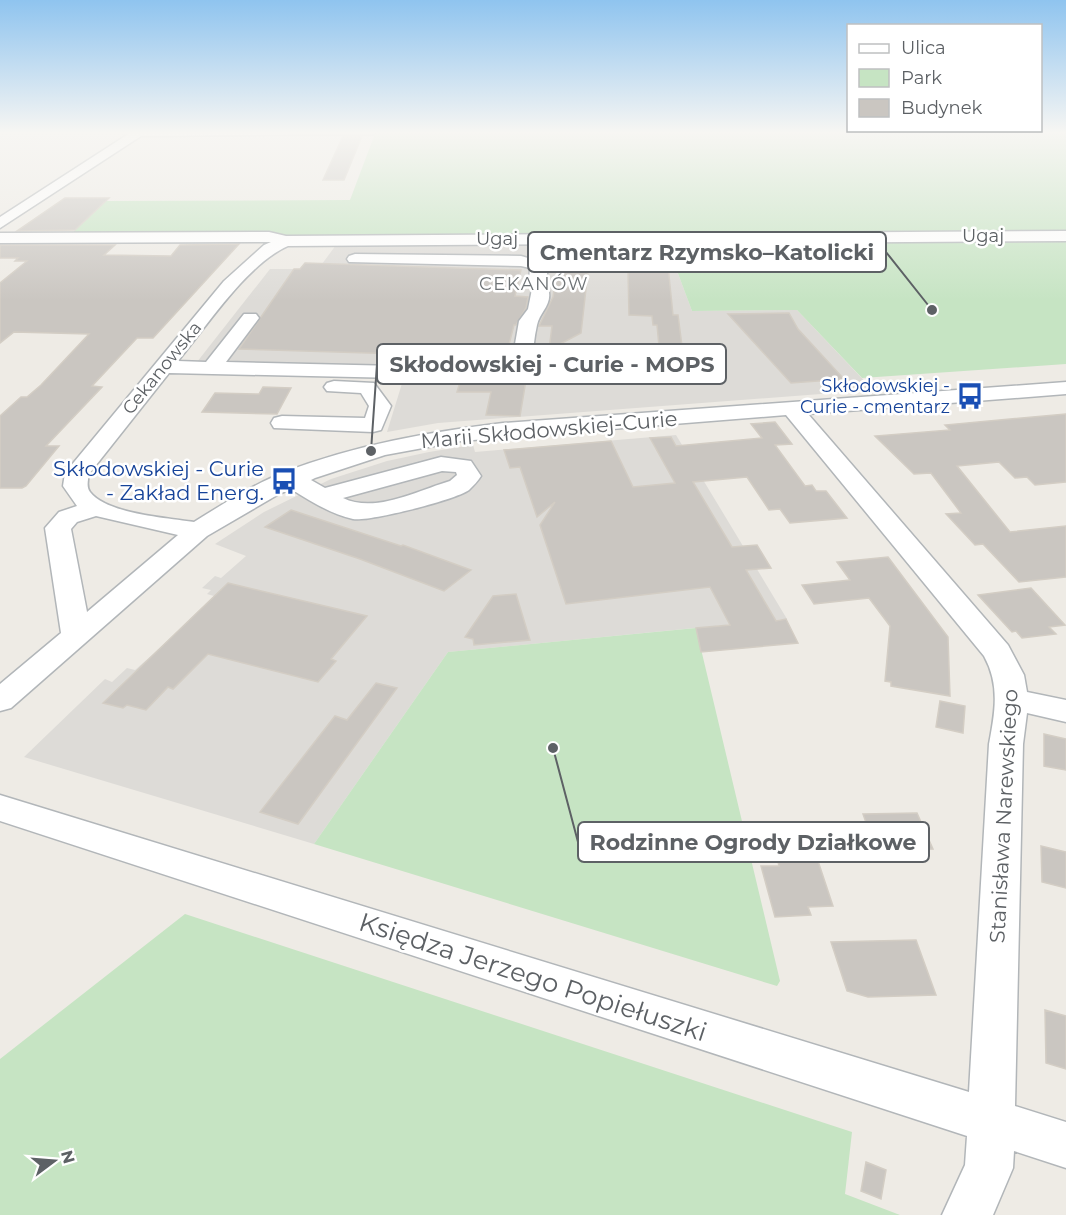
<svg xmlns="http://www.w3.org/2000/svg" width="1066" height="1215" font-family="Montserrat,sans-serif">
<rect width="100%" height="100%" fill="#eeebe5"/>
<path fill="#dddbd7" d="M667 244 692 311 797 310 873 390 438 423 387 432 404 377 197 362 270 269H300L305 263 322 264 336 245Z
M676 435 787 619 448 652 314 844 24 757 105 679 112 682 127 668 135 670 188 623H186L214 596 207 594 211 590 202 588 215 576 221 578 246 556 215 544 264 512 331 479 387 461 429 452 473 445 475 452Z"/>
<path fill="#c6e4c3" d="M376 131H1066V233L68 237 106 201 350 200Z
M1066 242V364L862 378 797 310 692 311 667 244Z
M696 628 780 981 777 986 314 844 448 652Z
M185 914 852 1132 845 1194 900 1215H0V1059Z"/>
<path fill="#cac6c1" stroke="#d3cdc4" stroke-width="1.5" d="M343 136H362L344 180H323Z
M65 198H109L75 230 17 231Z
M239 244 153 338H137L92 386 102 387 46 446H59L26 486 22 488H0V416L21 397H27L41 385 89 334 14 332 0 343V283L27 261H15L18 258H0V245H115L104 255 171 256 180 245Z
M633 246H666L673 315H678L682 346H659L657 325H653L652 316 629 315 628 272H640Z
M305 263 521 270 515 296 528 297 526 308 516 325H514L504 364 465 365 468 356 424 354 422 361 398 360 401 354 239 349 294 269H300Z
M557 270 588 271 581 333 549 350 552 326H539L553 297Z
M789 313 798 329 844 379 791 383 728 314Z
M509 379 526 380 520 416 486 415 491 392H457L460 382H488Z
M263 387 291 388 277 414 202 412 215 393 259 394Z
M1066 414V482L1035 485 1027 477 1015 478 999 462 957 466 1010 532 1066 526V577L1019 582 983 544 975 545 946 514 961 513 931 473 914 474 875 436 950 430 945 425Z
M775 422 792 444 775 445 805 486 812 485 816 491H826L847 518 790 523 780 509 769 510 747 477 693 482 732 547 757 545 771 568 746 570 776 621 786 619 798 643 701 652 696 628 730 625 710 587 566 604 540 525 555 502 537 517 520 467 510 468 504 450 611 441 633 487 675 483 650 438 671 437 676 446 762 438 751 424Z
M291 510 401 546 403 545 471 570 444 591 360 559 265 527Z
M888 557 948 637 950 696 891 686V682L885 681 890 626 869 598 814 604 802 585 850 580 837 562Z
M228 583 367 616 331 659 336 661 318 682 208 654 173 689 168 687 146 710 127 705 123 708 103 703Z
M1031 588 1065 625 1049 627 1056 634 1022 638 1016 631 1012 632 978 595Z
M516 594 530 640 474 645 473 639 465 637 493 596Z
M376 683 397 688 298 824 260 812 335 716 347 720Z
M940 701 965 706 963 733 936 727Z
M1044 734 1066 739V770L1044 766Z
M917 813 933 849 876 851 863 814Z
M1041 846 1066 852V888L1042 882Z
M815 852 833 906 808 907 811 915 775 917 761 866H779L776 853Z
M916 940 936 995 868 997 847 991 831 942Z
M1045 1010 1066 1016V1069L1046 1063Z
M866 1162 886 1170 881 1199 861 1191Z"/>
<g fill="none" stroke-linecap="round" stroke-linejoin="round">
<defs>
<path id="minor" d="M133 131H379L373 134 141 136 0 228V217Z
M1066 231V241L288 246C247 264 207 326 178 361L206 362 244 314H256L259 318 226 362 488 368 505 366 512 361 519 321 528 309 532 289 529 281 530 268 521 266 349 262 347 259 349 256 355 254 521 256 542 262 548 270 545 281C557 303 540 310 537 325 534 338 533 351 532 364L517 376 488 380 169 373 89 474C88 480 86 487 90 492 107 514 168 518 194 522 223 504 254 484 285 472 355 445 429 432 503 423L1066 382V394L808 414 1008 645 1024 675 1027 692 1066 700V722L1027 713 1023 744 1015 1106 1066 1122V1168L1014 1151 1013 1168 993 1215H942L965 1165 967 1136 0 821V795L969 1092 989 744C995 712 1000 685 984 656L786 415 461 441 385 455 315 478 311 480 325 488 441 457 471 461 481 476C478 481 473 486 469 490 455 500 369 522 353 519 331 514 310 501 291 489L279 494 207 536 11 708 0 711V684L61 633 45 528 59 512 77 506 63 486 65 473 224 281 264 245 271 242 0 243V233L269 232 286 236ZM442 471 456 472 457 475 450 481C419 490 375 514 343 498ZM96 516 178 535 87 612 71 529 77 522Z
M334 381 374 383 391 406 381 430 373 432 274 428 271 423 274 418 282 416 365 418 369 406 361 393 327 391 324 387 327 383Z"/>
</defs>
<use href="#minor" stroke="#b2b6b9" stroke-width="3"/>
<use href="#minor" fill="#fff" fill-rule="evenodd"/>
</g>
<linearGradient id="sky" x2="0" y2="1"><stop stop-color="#8fc4ef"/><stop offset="0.44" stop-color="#f7f6f3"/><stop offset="1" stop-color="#f7f6f3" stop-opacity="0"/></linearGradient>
<rect width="1066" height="301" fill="url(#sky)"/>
<defs>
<symbol id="bus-bare" viewBox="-9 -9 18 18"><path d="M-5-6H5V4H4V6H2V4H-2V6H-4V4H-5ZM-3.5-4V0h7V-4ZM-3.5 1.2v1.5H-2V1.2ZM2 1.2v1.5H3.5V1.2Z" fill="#1a4fb4" stroke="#fff" stroke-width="2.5" paint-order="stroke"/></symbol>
</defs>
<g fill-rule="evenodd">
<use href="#bus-bare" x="951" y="377" width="38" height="38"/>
<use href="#bus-bare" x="265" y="462" width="38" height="38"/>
</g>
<g text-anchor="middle" stroke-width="5" stroke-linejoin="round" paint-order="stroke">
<g font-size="18" fill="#5d6165" stroke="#fff">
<text x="983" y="242">Ugaj</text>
<text x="497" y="245">Ugaj</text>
<text transform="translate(162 368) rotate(-51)" y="6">Cekanowska</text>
</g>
<g font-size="18" letter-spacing="1.5" fill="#6e7376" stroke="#fff">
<text x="534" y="290">CEKANÓW</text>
</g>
<g font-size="18" fill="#164399" stroke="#fff" text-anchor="end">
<text x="950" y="392">Skłodowskiej -<tspan x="950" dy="21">Curie - cmentarz</tspan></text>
</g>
<g font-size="21" fill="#5d6165" stroke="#fff">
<text transform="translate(549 430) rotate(-5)" y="7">Marii Skłodowskiej-Curie</text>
<text transform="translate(1004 816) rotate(-87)" y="7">Stanisława Narewskiego</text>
</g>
<g font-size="21" fill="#164399" stroke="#fff" text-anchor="end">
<text x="264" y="476">Skłodowskiej - Curie<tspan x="264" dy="24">- Zakład Energ.</tspan></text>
</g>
<g font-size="26" fill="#5d6165" stroke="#fff">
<text transform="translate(533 977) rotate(18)" y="9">Księdza Jerzego Popiełuszki</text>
</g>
</g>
<path fill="none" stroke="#5d6165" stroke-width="2" d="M932 310L886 252M371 451L377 364M553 748L578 842"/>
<g fill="#5d6165" stroke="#fff" stroke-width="2">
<circle cx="932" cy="310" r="6"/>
<circle cx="371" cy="451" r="6"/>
<circle cx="553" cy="748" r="6"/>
</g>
<g fill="#fff" stroke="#5d6165" stroke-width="2">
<rect x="528" y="232" width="358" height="40" rx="6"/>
<rect x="377" y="344" width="349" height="40" rx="6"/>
<rect x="578" y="822" width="351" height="40" rx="6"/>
</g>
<g font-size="22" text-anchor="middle" font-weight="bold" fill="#5d6165">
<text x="707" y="260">Cmentarz Rzymsko–Katolicki</text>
<text x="552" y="372">Skłodowskiej - Curie - MOPS</text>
<text x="753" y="850">Rodzinne Ogrody Działkowe</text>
</g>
<rect x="847" y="24" width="195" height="108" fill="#ffffff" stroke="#bec0c1" stroke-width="1.5"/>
<rect x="859" y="44" width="30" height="9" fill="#ffffff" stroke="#bec0c1" stroke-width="1.5"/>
<text x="901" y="54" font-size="18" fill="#5d6165">Ulica</text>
<rect x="859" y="69" width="30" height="18" fill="#c6e4c3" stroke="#bec0c1" stroke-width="1.5"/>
<text x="901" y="84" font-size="18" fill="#5d6165">Park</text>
<rect x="859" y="99" width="30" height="18" fill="#cac6c1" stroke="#bec0c1" stroke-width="1.5"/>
<text x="901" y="114" font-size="18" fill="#5d6165">Budynek</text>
<g transform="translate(54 1161) rotate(74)" stroke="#ffffff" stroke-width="4.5" paint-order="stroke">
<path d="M0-4.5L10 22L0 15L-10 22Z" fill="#5d6165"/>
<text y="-9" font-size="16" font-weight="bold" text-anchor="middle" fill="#5d6165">N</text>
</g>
</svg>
